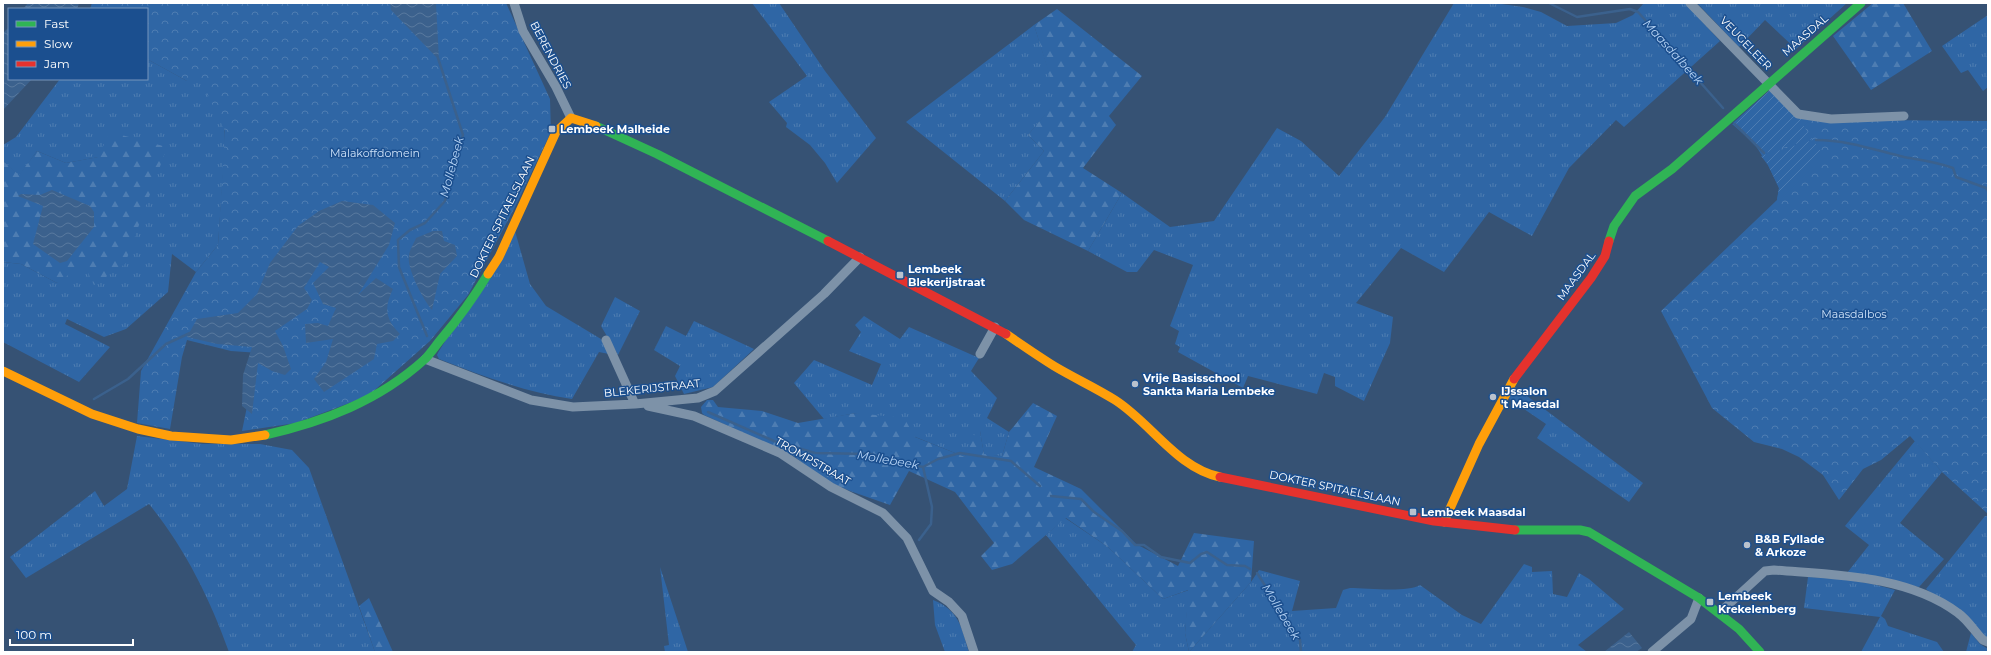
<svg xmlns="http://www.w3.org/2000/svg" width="1991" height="655" font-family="Montserrat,sans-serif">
<defs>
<pattern id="grass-tufts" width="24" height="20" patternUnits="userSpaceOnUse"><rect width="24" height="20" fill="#2f66a5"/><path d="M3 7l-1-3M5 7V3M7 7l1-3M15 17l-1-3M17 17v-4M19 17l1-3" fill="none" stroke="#4e7db2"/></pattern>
<pattern id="forest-firs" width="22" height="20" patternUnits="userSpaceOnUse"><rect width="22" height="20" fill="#2f66a5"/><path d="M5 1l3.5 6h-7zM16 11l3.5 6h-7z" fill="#4e7db2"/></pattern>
<pattern id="park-crowns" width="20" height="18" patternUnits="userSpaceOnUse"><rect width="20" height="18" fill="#2f66a5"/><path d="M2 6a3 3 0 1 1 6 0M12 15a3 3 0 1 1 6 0" fill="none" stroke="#4e7db2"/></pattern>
<pattern id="garden-furrows" width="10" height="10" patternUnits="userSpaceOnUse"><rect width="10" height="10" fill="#2f66a5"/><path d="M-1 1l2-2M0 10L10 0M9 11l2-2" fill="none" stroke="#4e7db2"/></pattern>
<pattern id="water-waves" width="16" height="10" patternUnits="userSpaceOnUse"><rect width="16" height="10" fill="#3b618d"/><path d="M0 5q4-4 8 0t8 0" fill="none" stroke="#58799e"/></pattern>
</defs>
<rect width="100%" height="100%" fill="#365274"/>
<path fill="url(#grass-tufts)" d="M214 3 224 103 225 145 218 245 196 272 172 254 168 292 126 329 104 337 67 319 65 324 110 347 79 382 3 342V262L21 264 57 283 99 157 66 163 37 151 19 176 3 161V145L16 137 60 79H147V59L187 81 147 9Z
M752 3H779L825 71 876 138 837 183 825 163 810 145 786 127 787 123 769 102 807 76Z
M1454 3H1494L1523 7 1541 12 1567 26 1616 23 1633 15 1644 3H1685L1720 41 1624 127 1616 120 1569 168 1532 236 1489 212 1444 272 1401 248 1356 303 1393 317 1390 343 1364 401 1335 386V377L1324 373 1317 394 1248 376 1243 388 1178 352 1180 347 1175 344 1179 331 1170 326 1193 265 1154 250 1137 272H1127L1088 251 1122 193 1170 227 1214 221 1277 128 1301 141 1339 176 1385 117Z
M1697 3H1847L1796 49 1765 20 1739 47Z
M1988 15V87L1983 91 1968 70 1961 73 1942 46Z
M1034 25 1058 100 1028 135 1044 151 1005 201 906 122Z
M515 231 530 284 546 306 601 339 609 354 599 352 572 399C526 392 482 376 439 359L437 355 439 351Z
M615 297 640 311 618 355 601 326Z
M864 316 900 339 909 327 979 358 971 371 997 398 987 418 1009 432 1002 456 984 455 980 431 965 457 856 413 824 419 794 383 814 360 872 385 881 364 849 351 861 332 855 325Z
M694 321 754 349 713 387 684 394 675 376 680 366 654 350 666 326 686 336Z
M1515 387 1643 483 1629 502 1537 438 1546 424 1508 398Z
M137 436 203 444H260L292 450 309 468 375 652H229C210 599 185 548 149 504L26 578 10 557 95 491 104 506 127 489Z
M1915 441 1942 472 1900 523 1944 559 1919 587 1847 573 1869 545 1845 526Z
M1985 516H1988V639L1926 589Z
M1065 518 1108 547 1163 599 1189 590 1185 633 1189 652 1251 582 1259 570 1300 581 1292 611 1336 608 1343 590 1350 588C1366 588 1407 593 1420 585L1462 615 1481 624 1524 564 1532 567V572L1552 571 1553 594 1567 597 1579 573 1589 579 1624 609 1578 645 1587 652H1132L1136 645 1046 535Z
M660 567 688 652H665L664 646 669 645Z
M1808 577C1838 578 1866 581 1895 590L1881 616 1885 619 1888 626 1937 642 1944 652H1861L1880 617 1804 608Z
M933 600C960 611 961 627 969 652H945L935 625Z
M1971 633 1980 644 1988 649V652H1966Z"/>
<path fill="url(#forest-firs)" d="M1873 3H1903L1932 51 1871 90 1833 36Z
M1057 9 1142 76 1109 116 1116 125 1083 168 1122 193 1088 251 1024 220 1005 201 1044 151 1028 135 1057 100 1034 25Z
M110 132 167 147 125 264 94 285 84 264 57 283 21 264 3 262V161L19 175 37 151 66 163 98 157Z
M707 400H713L718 407 762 411 798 423 856 413 904 418 915 437 965 457 976 431H980L984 454 1002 456 1009 432 1033 403 1057 416 1034 467 1081 489 1136 544 1178 566 1194 533 1254 541 1251 582 1189 652 1185 633 1188 590 1163 599 1108 547 1066 518 1012 564 992 570 981 556 994 543 955 492 909 471 890 505 850 491 827 481 792 455 704 415 702 413 701 407Z
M369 598 393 652H375L359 606Z"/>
<path fill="url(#park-crowns)" d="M92 3H506L550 99 551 132 514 209 468 295 430 341 368 396 296 423 242 431 258 353 231 351 187 340 182 357 170 429 137 423 141 371 196 272 218 245 225 131 204 88 191 68 187 81 147 59V9H90Z
M1790 111 1875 120 1988 121V514L1942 472 1910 436 1881 460 1863 469 1839 500 1823 475 1799 457 1782 449 1754 442 1712 408 1661 311 1777 200 1779 188 1768 165 1754 143 1732 124Z"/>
<path fill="url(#garden-furrows)" d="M1770 90 1800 117 1803 125 1812 139 1762 154 1755 143 1733 123Z
M1813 140 1824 155 1777 200 1779 188 1768 165 1761 156Z"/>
<path fill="url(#water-waves)" d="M28 3H79L77 9H23Z
M390 3H436L439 60 391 10Z
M9 27V79H32L3 110V33Z
M52 190 90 206 94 212V227L67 261 60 263 33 244 43 206 18 196 21 194 40 195Z
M342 201 373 205 395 223 389 245 358 295 376 278 393 289C384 307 385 319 400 334L393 341 377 344 374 359 324 392 314 379 326 362 333 339 306 343 305 324 318 323 328 326 336 308 323 304 313 283 329 267 320 262 304 288 312 300 307 309 275 331 283 346 291 369 285 375 272 371 258 363 252 414 242 406 243 375 252 347 217 344 187 337 197 319 238 313 257 294 270 263 298 226 319 211Z
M433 231H442L444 241 455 245 457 256 440 274 432 310C424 301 406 268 409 255 410 249 414 243 416 238Z
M1629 632 1642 648 1636 652H1604Z"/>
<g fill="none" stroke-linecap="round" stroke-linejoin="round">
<path stroke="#3b618d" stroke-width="2.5" d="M1549 3 1577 17 1630 9 1638 12 1723 108
M1735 124 1764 153
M1816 140C1847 140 1875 150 1904 157 1921 160 1937 162 1953 168L1956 177 1986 188 1988 191
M427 336 399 267 398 240 410 230 425 223 445 201 463 135 438 58
M94 399 128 379 166 344 190 333
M708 412 774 441 815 453 870 454 896 462 923 467 938 459 960 453 1011 461 1040 486
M1051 496 1081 499 1094 512 1122 531 1135 545H1144L1161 557 1190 563 1201 554 1207 552 1227 565 1245 566 1250 569
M919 540 931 524 932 507 923 467
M1257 573 1300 640 1301 652"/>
<path stroke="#7d92a8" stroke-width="9" d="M514 3 523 31 556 87 571 118
M1690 3 1798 114 1831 119 1904 116
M606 340 635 404
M980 354 995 327
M425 359 531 400 573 407 635 404 698 398 715 391 824 294 860 257
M648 406 694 416 780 453 831 487 883 513 907 538 933 591 949 602 962 616 974 652
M1719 613 1765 571 1774 570C1835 575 1907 575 1958 613 1968 620 1975 632 1983 640L1988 642
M1652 652 1691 619 1699 598"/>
<path stroke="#30b455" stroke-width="9" d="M596 126 657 154 828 241
M1609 241 1614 226 1635 196 1672 169 1861 3
M265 435C323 422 379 401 425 359 431 353 436 345 442 338 459 318 474 297 488 274
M1515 530H1580L1589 532 1699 598 1739 629 1760 652"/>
<path stroke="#ff9f0a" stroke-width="9" d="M488 274 499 257 556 132 571 118 596 126
M1006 334C1022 345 1038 356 1054 366 1074 378 1096 388 1115 400 1151 423 1177 468 1220 477
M3 371 92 414 138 429 171 436 231 440 265 435
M1444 522 1479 444 1514 379"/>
<path stroke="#e5322d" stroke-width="9" d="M828 241 1006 334
M1514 379 1591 278 1605 256 1609 241
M1220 477 1434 521 1515 530"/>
</g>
<g fill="#b9c2ce" stroke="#1b4f8f" stroke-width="1.5">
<rect x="548" y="125" width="8" height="8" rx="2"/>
<rect x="896" y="271" width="8" height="8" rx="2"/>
<circle cx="1135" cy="384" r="4"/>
<circle cx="1493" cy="397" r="4"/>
<rect x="1409" y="508" width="8" height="8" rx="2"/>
<circle cx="1747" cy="545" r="4"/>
<rect x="1706" y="598" width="8" height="8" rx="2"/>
</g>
<g text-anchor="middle" stroke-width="3" stroke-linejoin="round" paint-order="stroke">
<g font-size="11" fill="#fff" stroke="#1b4f8f">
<text transform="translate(1805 35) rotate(-41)" y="4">MAASDAL</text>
<text transform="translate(1746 43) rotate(46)" y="4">VEUGELEER</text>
<text transform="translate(551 55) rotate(62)" y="4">BERENDRIES</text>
<text transform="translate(502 217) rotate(-64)" y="4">DOKTER SPITAELSLAAN</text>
<text transform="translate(1576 276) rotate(-54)" y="4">MAASDAL</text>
<text transform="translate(652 388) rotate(-6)" y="4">BLEKERIJSTRAAT</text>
<text transform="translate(813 461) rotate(30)" y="4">TROMPSTRAAT</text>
<text transform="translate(1335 488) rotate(12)" y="4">DOKTER SPITAELSLAAN</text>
</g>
<g font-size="11" font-weight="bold" fill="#fff" stroke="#1b4f8f" text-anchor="start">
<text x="560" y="133">Lembeek Malheide</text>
<text x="908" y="273">Lembeek<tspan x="908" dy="13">Blekerijstraat</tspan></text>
<text x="1143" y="382">Vrije Basisschool<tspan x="1143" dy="13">Sankta Maria Lembeke</tspan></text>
<text x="1501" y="395">IJssalon<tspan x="1501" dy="13">'t Maesdal</tspan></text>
<text x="1421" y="516">Lembeek Maasdal</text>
<text x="1755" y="543">B&amp;B Fyllade<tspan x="1755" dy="13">&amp; Arkoze</tspan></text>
<text x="1718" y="600">Lembeek<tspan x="1718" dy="13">Krekelenberg</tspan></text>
</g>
<g font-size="11" fill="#cfe3fa" stroke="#1b4f8f">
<text x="375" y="157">Malakoffdomein</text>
<text x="1854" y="318">Maasdalbos</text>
</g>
<g font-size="12" font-style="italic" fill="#b5d3f5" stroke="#1b4f8f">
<text transform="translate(1673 52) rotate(48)" y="4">Maasdalbeek</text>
<text transform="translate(452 167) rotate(-75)" y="4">Mollebeek</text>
<text transform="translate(888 460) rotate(10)" y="4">Mollebeek</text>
<text transform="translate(1281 612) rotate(59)" y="4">Mollebeek</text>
</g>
</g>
<rect width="1991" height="655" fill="none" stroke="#ffffff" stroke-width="8"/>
<rect x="8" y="8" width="140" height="72" fill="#1b4f8f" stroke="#7695bc"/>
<rect x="16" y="21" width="20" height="6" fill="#30b455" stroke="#7695bc"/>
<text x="44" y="28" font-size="12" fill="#ffffff">Fast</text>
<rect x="16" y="41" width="20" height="6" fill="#ff9f0a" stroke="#7695bc"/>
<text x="44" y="48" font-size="12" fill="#ffffff">Slow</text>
<rect x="16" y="61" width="20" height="6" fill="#e5322d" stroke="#7695bc"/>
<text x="44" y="68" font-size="12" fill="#ffffff">Jam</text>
<path d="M10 639v6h123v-6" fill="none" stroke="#ffffff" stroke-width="2"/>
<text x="16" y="639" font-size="12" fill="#ffffff" stroke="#1b4f8f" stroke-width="3" paint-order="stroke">100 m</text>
</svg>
